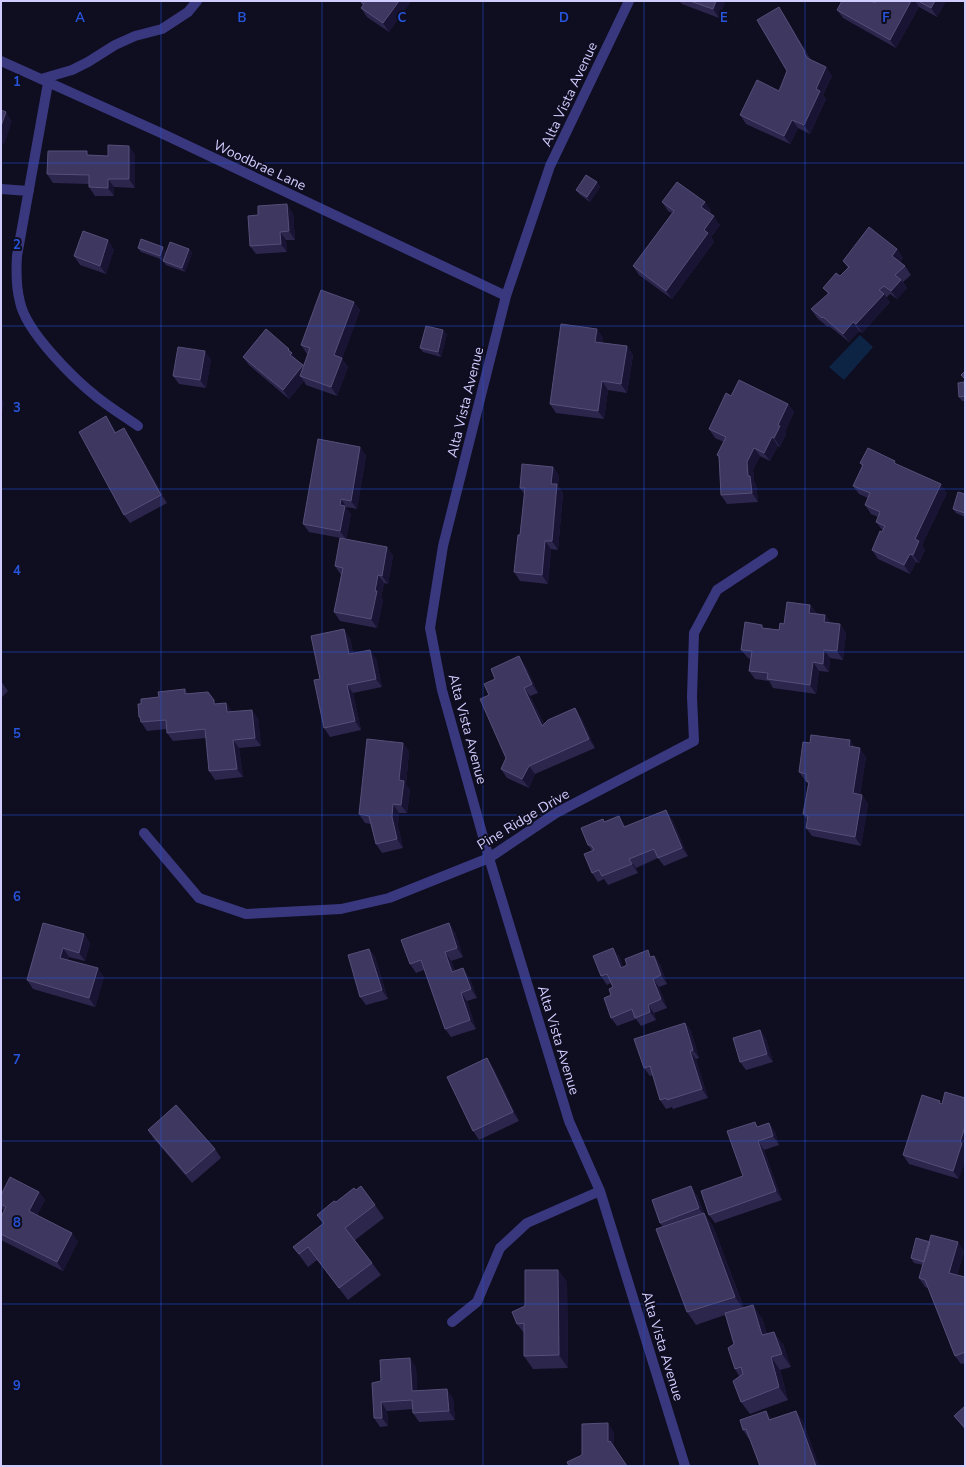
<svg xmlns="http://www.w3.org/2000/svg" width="966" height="1467" font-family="'Nunito Sans',sans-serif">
<rect width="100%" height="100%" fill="#0f0d20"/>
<path fill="#0d2444" d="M860 335 873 347 844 380 829 367Z"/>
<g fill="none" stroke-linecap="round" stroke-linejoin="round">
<path stroke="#39387e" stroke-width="10" d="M629 1 550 166 506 296 443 546 430 628 442 690 489 858 569 1121 600 1191 685 1466
M1 61 161 133 506 296
M41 79 72 70 88 62 115 45 135 36 162 29 188 12 197 1
M48 83 17 256C16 272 16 287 20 302 26 332 74 379 98 398 111 408 125 417 138 426
M1 189 29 191
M144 833 199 898 246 914 341 909 389 898 489 858 556 813 694 741 692 697 694 633 717 590 773 553
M452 1322 477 1302 500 1248 527 1223 600 1191"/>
</g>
<path fill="#2c264d" d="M360 1H411L389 32 367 17 361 8 363 6Z
M679 1H725L719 18 682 4Z
M876 1H946L937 17 919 7 896 48 843 18 837 10 875 3Z
M785 16 811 60 826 67 832 76 823 95 826 99 810 134 798 128 790 144 746 124 740 115 779 91 787 71Z
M135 154V188L114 187V196H95L89 187V184L53 183 47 174 89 155 108 156Z
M597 182 600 187 590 202 579 194 576 190Z
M662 202H705L711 211 709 213 720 225 711 237 714 242 672 299 639 275 633 266 672 213 668 211Z
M293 213 295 240H286L287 252 256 254 250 246Z
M163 247V260L141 252 138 248Z
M114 249 106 274 80 265 74 256Z
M189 249 192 253 185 272 166 265 163 261Z
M897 249 903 258 900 262 905 266 911 275 903 282 907 288 897 299 890 294 886 298 890 302 862 333 859 331 849 342 829 326 828 327 817 318 811 309 828 294 823 288 840 276 848 268 843 261Z
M354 302 360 310 342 359 348 367 337 396 306 385 304 381 289 399 249 365 243 357 289 349 297 360 304 366 308 354H307L301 345Z
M447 334 441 357 423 352 420 348Z
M603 337 602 343 627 346 633 355 627 393 608 390 604 419 556 413 550 404Z
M211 359 206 388 179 384 173 376Z
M965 383V401H962L959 397Z
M731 396 788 404 794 412 785 432 786 434 780 447 778 446 770 461 760 456 753 470 754 481 756 484 758 502 727 504 721 495 719 458 717 455 724 442 715 438 709 429Z
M106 416 116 432 130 437 167 503 130 523 124 515Z
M360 447 366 456 357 509 347 507V509L351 514 346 539 309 532 303 524Z
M860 463 898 465 947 493 922 545 925 550 919 563 916 562 910 574 878 559 872 550 883 531 876 522 878 517 871 514 865 505 868 498 859 494 853 486 862 466Z
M553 467 559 476 558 486 563 493 558 550 551 549 548 584 520 581 514 572 520 535 524 494 520 488Z
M965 494V517L956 513 953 509Z
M387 547 393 556 388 584 384 583 381 598 383 600 377 628 340 621 334 612 341 575 335 566Z
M810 605 816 613 825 615 831 623 840 624 846 633 843 660 830 658 829 672 819 671 816 694 773 688 769 681 755 679 749 671 751 659 748 658 741 650 765 628 779 630 784 624Z
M350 638 353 653 376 658 382 687 353 693 361 730 330 737 324 728Z
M525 665 538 693 530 696 544 724 581 717 595 748 535 774 529 788 507 778 501 769 506 758 489 695Z
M1 681 8 691 1 698Z
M185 689 188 694 216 704 226 703 232 712 258 718 261 746 239 748 243 777 215 780 209 771 206 738 173 741 167 733V729L147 731 141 722V719L139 717 141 704 159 697Z
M403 743 409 752 406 784 410 790 407 813H399L398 825 403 848 382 853 376 844 371 824 365 823 359 814Z
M856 748 866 757 860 795H862L868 804 861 846 812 836 806 828 807 820 803 814 808 784 799 772Z
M603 819 605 822 625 825 626 827 672 819 688 856 664 866 658 858 636 868 638 873 608 885 604 879 598 882 592 873V851L588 845Z
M43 923 84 934 90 943 85 961 69 957 68 960 104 977 95 1007 33 989 27 980Z
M455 932 463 957 451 961 455 971 469 977 477 998 467 1001 476 1029 451 1037 445 1029 424 970 416 973 410 964Z
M369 949 375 957 388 999 366 1005 360 997Z
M619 956 623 967 654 956 660 964 667 984 659 987 667 1008 654 1013 656 1020 641 1026 636 1019 617 1026 611 1018V995L613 987 611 983 607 985 601 976Z
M685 1023 691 1031 699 1058 696 1059 708 1098 673 1109 672 1107 666 1109 660 1100 653 1075 650 1076 644 1068Z
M760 1030 766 1039 773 1062 746 1070 740 1062Z
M493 1067 519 1121 479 1140 473 1131Z
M942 1103 959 1179 909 1164 903 1155Z
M769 1123 775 1132 779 1145 764 1150 782 1200 715 1223 709 1215 743 1176 759 1127Z
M148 1130 215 1149 221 1158 192 1183 154 1139Z
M39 1192 45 1200 37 1215 78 1241 63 1271 1 1240V1217L4 1211 1 1207V1195Z
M697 1195 704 1213 713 1226 744 1308 762 1318 767 1334 783 1344 791 1367 780 1370 788 1400 750 1414 741 1402 739 1376 735 1369 734 1344 725 1315 696 1325 687 1312 663 1227 660 1223Z
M375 1205 384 1218 355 1240 381 1275 348 1300 317 1260 308 1267 293 1247 323 1224 317 1215Z
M964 1251 957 1275 965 1277V1363L961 1364 955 1356 928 1288 925 1287 919 1278 923 1265 914 1263 911 1258Z
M558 1270 567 1282 568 1368 533 1369 524 1356V1333L517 1324 525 1306Z
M416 1367 417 1391 453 1398 455 1420 419 1422 413 1413V1409L387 1411 388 1426 380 1427 374 1418 381 1381Z
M965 1406V1430L954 1416Z
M766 1411 772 1420 802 1419 819 1466H760L750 1439H749L743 1430Z"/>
<path fill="#191433" d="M399 1H411L389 32 383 23Z
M716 1H725L719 18 713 9Z
M911 1H915L919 7 896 48 890 40Z
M935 1H946L937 17 931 8Z
M779 7 785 16 811 61 805 52Z
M826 67 832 76 823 95 826 99 810 134 804 125 816 89Z
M6 112 12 121 4 145 1 141V126Z
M792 120 798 128 790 144 784 136Z
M129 146 135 154V188L129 179Z
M108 179 114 187V196L108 188Z
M597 182 600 187 590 202 587 197Z
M705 202 711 211 707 216 701 207Z
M287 204 293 213 295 240 289 231Z
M714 216 720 225 711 237 714 242 672 299 666 291 704 230Z
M280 232 286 240 287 252 281 244Z
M108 240 114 249 106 274 100 266Z
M163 247 166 252 163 260 160 256Z
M189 249 192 253 185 272 182 268Z
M897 249 903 258 898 264 892 256Z
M901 280 907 288 897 299 891 291Z
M884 294 890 302 862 333 856 324Z
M354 302 360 310 342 359 348 367 337 396 331 387 334 355Z
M853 322 859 331 849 342 843 334Z
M597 329 603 337 601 350 595 342Z
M443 330 447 334 441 357 438 352Z
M627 346 633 355 627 393 621 384Z
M289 349 298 361 290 355 288 350Z
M205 351 211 359 206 388 200 380Z
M303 365 310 374 300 376 304 381 289 399 283 390Z
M602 381 608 390 604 419 598 411Z
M1 398 4 403 1 418Z
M788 404 794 412 785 432 786 434 780 447 774 438 778 425Z
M106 416 112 425 121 441 115 433Z
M124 428 130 437 167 503 161 495Z
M772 437 778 446 770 461 764 453Z
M360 447 366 456 357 509 351 501Z
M754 448 760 456 753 470 754 481 756 484 758 502 752 493 748 476 747 462Z
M553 467 559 476 558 486 563 493 558 550 552 541 551 484Z
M941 484 947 493 922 545 925 550 919 563 913 555 915 539Z
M341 499 351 514 346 539 340 531V505Z
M545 541 551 549 548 584 542 575Z
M387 547 393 556 388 584 382 576Z
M910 554 916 562 910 574 904 565Z
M378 575 384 583 381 598 383 600 377 628 371 619 375 591Z
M810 605 816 614 809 613Z
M825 615 831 623 824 622Z
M840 624 846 633 843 660 837 651Z
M344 629 350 638 355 663 349 654Z
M370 650 376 658 382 687 376 679Z
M824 650 830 658 829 672 823 664Z
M519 656 525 665 538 693 532 684Z
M813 662 819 671 816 694 810 685Z
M347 685 353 693 361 730 355 721Z
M524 688 530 696 549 734 542 726Z
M185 689 191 698 185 694Z
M226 703 232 711 233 721 227 712Z
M575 708 581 717 595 748 589 739Z
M252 710 258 718 261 746 255 738Z
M233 740 239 748 243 777 237 769Z
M850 740 856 748 849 746Z
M403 743 409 752 406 784 410 790 407 813 401 805 399 780Z
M860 748 866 757 859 802 853 793Z
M529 766 535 774 529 788 522 779Z
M862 795 868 804 861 846 855 837Z
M393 804 399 813 398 825 403 848 397 839 392 817Z
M666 810 672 819 688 856 682 848Z
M619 816 625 825 630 836 624 827Z
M629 859 636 868 638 873 632 864Z
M449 923 455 932 463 957 457 948Z
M84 934 90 943 85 961 79 953Z
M63 948 69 957 66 966 60 958Z
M613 948 619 956 627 976 621 968Z
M369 949 375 957 388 999 382 990Z
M445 952 451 961 458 980 452 972Z
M654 956 660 964 667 984 661 975Z
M98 968 104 977 95 1007 89 998Z
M463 968 469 977 477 998 471 989Z
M653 979 659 987 667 1008 661 999Z
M461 993 467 1001 476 1029 470 1020Z
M648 1005 654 1013 656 1020 650 1012Z
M685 1023 691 1031 699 1058 693 1050Z
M760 1030 766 1039 773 1062 767 1054Z
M690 1051 696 1059 708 1098 702 1089Z
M487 1058 493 1067 519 1121 513 1112Z
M769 1123 775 1132 779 1145 773 1136Z
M965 1127V1162L959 1179 953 1171 960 1142Z
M758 1141 764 1150 782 1200 776 1191Z
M691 1186 697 1195 705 1217 699 1208Z
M39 1192 45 1200 35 1219 29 1211Z
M704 1213 713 1226 744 1309 735 1297Z
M72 1233 78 1241 63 1271 57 1262Z
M958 1242 964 1251 955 1281 949 1273Z
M558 1270 567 1282 568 1368 559 1355Z
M753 1305 762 1318 771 1347 762 1335Z
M774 1332 783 1344 791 1367 782 1354Z
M771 1357 780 1370 788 1400 779 1387Z
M410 1358 416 1367 418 1400 412 1391Z
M447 1389 453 1398 455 1420 449 1411Z
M381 1402 387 1411 388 1426 382 1418Z
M766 1411 772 1420H769Z
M796 1411 802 1419 819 1466H816Z
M608 1423 614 1432V1445L627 1466 608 1442Z"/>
<path fill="#3e3760" stroke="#554f79" d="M360 1H399L383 23 361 8 364 4Z
M690 1H716L713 9Z
M842 1H871L875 3 876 1H911L890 40 837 10Z
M918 1H935L931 8Z
M779 7 805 52 804 53 807 58 826 67 816 89 820 91 804 125 792 120 784 136 740 115 757 80 779 91 787 71 757 20Z
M1 110 6 112 1 126Z
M108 145 129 146V179H108V188L89 187V175L47 174 48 151H87V155L108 156Z
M586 175 597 182 587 197 576 190Z
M677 182 705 202 701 207 714 216 704 230 708 233 666 291 633 266 674 211 662 202Z
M287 204 289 231 280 232 281 244 250 246 248 216 258 215V206Z
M869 227 897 249 892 256 905 266 895 275 901 280 891 291 884 286 879 290 884 294 856 324 853 322 843 334 823 317 822 318 811 309 829 293 823 288 836 273 840 276 849 267 843 261Z
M83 231 108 240 100 266 74 256Z
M141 239 163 247 160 256 138 248Z
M170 242 189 249 182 268 163 261Z
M321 290 354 302 334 355 342 358 331 387 300 376 310 348 301 345Z
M561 324 597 329 595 342 627 346 621 384 602 381 598 411 550 404Z
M426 326 443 330 438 352 420 348Z
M266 329 289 349 288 350 292 353 290 355 303 365 283 390 243 357Z
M178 347 205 351 200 380 173 376Z
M965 371V379L961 375Z
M739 380 788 404 778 425 780 426 774 438 772 437 764 453 754 448 747 462 748 476H750L752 493 721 495 719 456 717 455 726 437 709 429 726 393 731 396Z
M964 382 965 396 959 397 958 383Z
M106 416 115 433 124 428 161 495 124 515 79 432Z
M318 439 360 447 351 501 341 499 340 505 345 506 340 531 303 524Z
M868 448 895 461 894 463 941 484 915 539 919 541 913 555 910 554 904 565 872 550 880 531 882 532 885 526 876 522 880 512 865 505 870 493 853 486 863 465 860 463Z
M522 464 553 467 551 484H557L552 541H545L542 575 514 572 518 535H520L525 488H520Z
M958 492 965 494V513L953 509Z
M340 538 387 547 382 576 378 575 375 591H377L371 619 334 612 343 568 335 566Z
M787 602 810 605 809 613 825 615 824 622 840 624 837 651 824 650 823 664 813 662 810 685 767 679 768 673 749 671 752 651 741 650 745 622 762 625V628L779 630 780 623 784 624Z
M344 629 349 654 370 650 376 679 347 685 355 721 324 728 314 680 320 679 311 636Z
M519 656 532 684 524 688 542 726 548 720 575 708 589 739 529 766 522 779 501 769 506 758 480 699 489 695 484 684 495 679 491 669Z
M185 689V694L208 692 214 700V704L226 703 227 712 252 710 255 738 233 740 237 769 209 771 205 729 167 733 166 720 141 722 140 717H139L138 704H141V699L159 697 158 692Z
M811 735 850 740 849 746 860 748 853 793 862 795 855 837 806 828 808 816 803 814 809 782 806 781V774L799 772 803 742 810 743Z
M367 739 403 743 399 780 404 781 401 805 393 804 392 817 397 839 376 844 369 816 359 814Z
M666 810 682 848 658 858 654 849 629 859 632 864 602 876 599 870 592 873 584 854 594 850 591 845H588L581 828 603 819 604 822 619 816 624 827Z
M43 923 84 934 79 953 63 948 60 958 98 968 89 998 27 980Z
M449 923 457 948 445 952 452 972 463 968 471 989 461 993 470 1020 445 1029 421 960 410 964 401 940Z
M613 948 621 968 627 965 625 959 648 950 650 957 654 956 661 975 653 979 661 999 648 1005 650 1012 635 1018 632 1009 611 1018 604 998 611 995 609 989 613 987 607 974 601 976 593 956Z
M369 949 382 990 360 997 348 955Z
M685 1023 693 1050 690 1051 702 1089 667 1100 666 1098 660 1100 650 1066 644 1068 634 1039Z
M760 1030 767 1054 740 1062 733 1038Z
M487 1058 513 1112 473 1131 447 1077Z
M945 1092 965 1098V1127L960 1142 962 1143 953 1171 903 1155 922 1095 940 1101 939 1103 942 1104Z
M176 1105 215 1149 186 1174 148 1130Z
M755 1122 757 1127 769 1123 773 1136 758 1141 776 1191 709 1215 701 1191 743 1176 727 1131Z
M10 1177 39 1192 29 1211 72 1233 57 1262 1 1234V1217L6 1207 1 1204V1195Z
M361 1186 375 1205 345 1228 372 1263 339 1288 308 1247 299 1254 293 1247 324 1223 317 1215 334 1201 336 1202 354 1188 356 1190Z
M691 1186 699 1208 660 1223 652 1200Z
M704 1213 735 1297 687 1312 656 1229Z
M931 1235 958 1242 949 1273 965 1277V1291L964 1294H965V1352L955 1356 925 1280 919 1278Z
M916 1238 930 1242 924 1262 911 1258Z
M525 1270H558L559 1355 524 1356V1323L517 1324 512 1312 525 1306Z
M753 1305 762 1335 774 1332 782 1354 771 1357 779 1387 741 1402 733 1381 743 1374 741 1367 735 1369 728 1348 734 1344 725 1313Z
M410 1358 412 1391 447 1389 449 1411 413 1413 412 1400 381 1402 382 1418H374L372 1383 381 1381 380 1360Z
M965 1406V1428L954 1416Z
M766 1411 769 1420 796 1411 816 1466H760L746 1429 743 1430 740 1420Z
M608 1423V1442L610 1441 627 1466H569L567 1462 582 1455V1424Z"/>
<path fill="none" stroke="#2654da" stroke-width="1" stroke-opacity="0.55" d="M161 1V1466M322 1V1466M483 1V1466M644 1V1466M805 1V1466M1 163H965M1 326H965M1 489H965M1 652H965M1 815H965M1 978H965M1 1141H965M1 1304H965"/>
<g text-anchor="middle" stroke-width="4" stroke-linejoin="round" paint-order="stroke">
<g font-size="14" fill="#d0ccfe" stroke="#0f0d20">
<text transform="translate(569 94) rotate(-65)" y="5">Alta Vista Avenue</text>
<text transform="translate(260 165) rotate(25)" y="5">Woodbrae Lane</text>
<text transform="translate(465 402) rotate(-76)" y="5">Alta Vista Avenue</text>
<text transform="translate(468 729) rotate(75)" y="5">Alta Vista Avenue</text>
<text transform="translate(523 819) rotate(-31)" y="5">Pine Ridge Drive</text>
<text transform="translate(559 1040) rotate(73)" y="5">Alta Vista Avenue</text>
<text transform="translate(663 1346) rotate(73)" y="5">Alta Vista Avenue</text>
</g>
</g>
<g font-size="13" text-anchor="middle" font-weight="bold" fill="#2654da" stroke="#0f0d20" stroke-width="4" stroke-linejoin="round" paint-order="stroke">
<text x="80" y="22">A</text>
<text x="242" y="22">B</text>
<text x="402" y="22">C</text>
<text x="564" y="22">D</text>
<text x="724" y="22">E</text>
<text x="886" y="22">F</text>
<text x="17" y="86">1</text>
<text x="17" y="249">2</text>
<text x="17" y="412">3</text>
<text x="17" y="575">4</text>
<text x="17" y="738">5</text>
<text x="17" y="901">6</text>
<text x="17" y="1064">7</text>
<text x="17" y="1227">8</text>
<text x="17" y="1390">9</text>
</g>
<rect width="966" height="1467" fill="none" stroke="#d0ccfe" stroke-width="4"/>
</svg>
